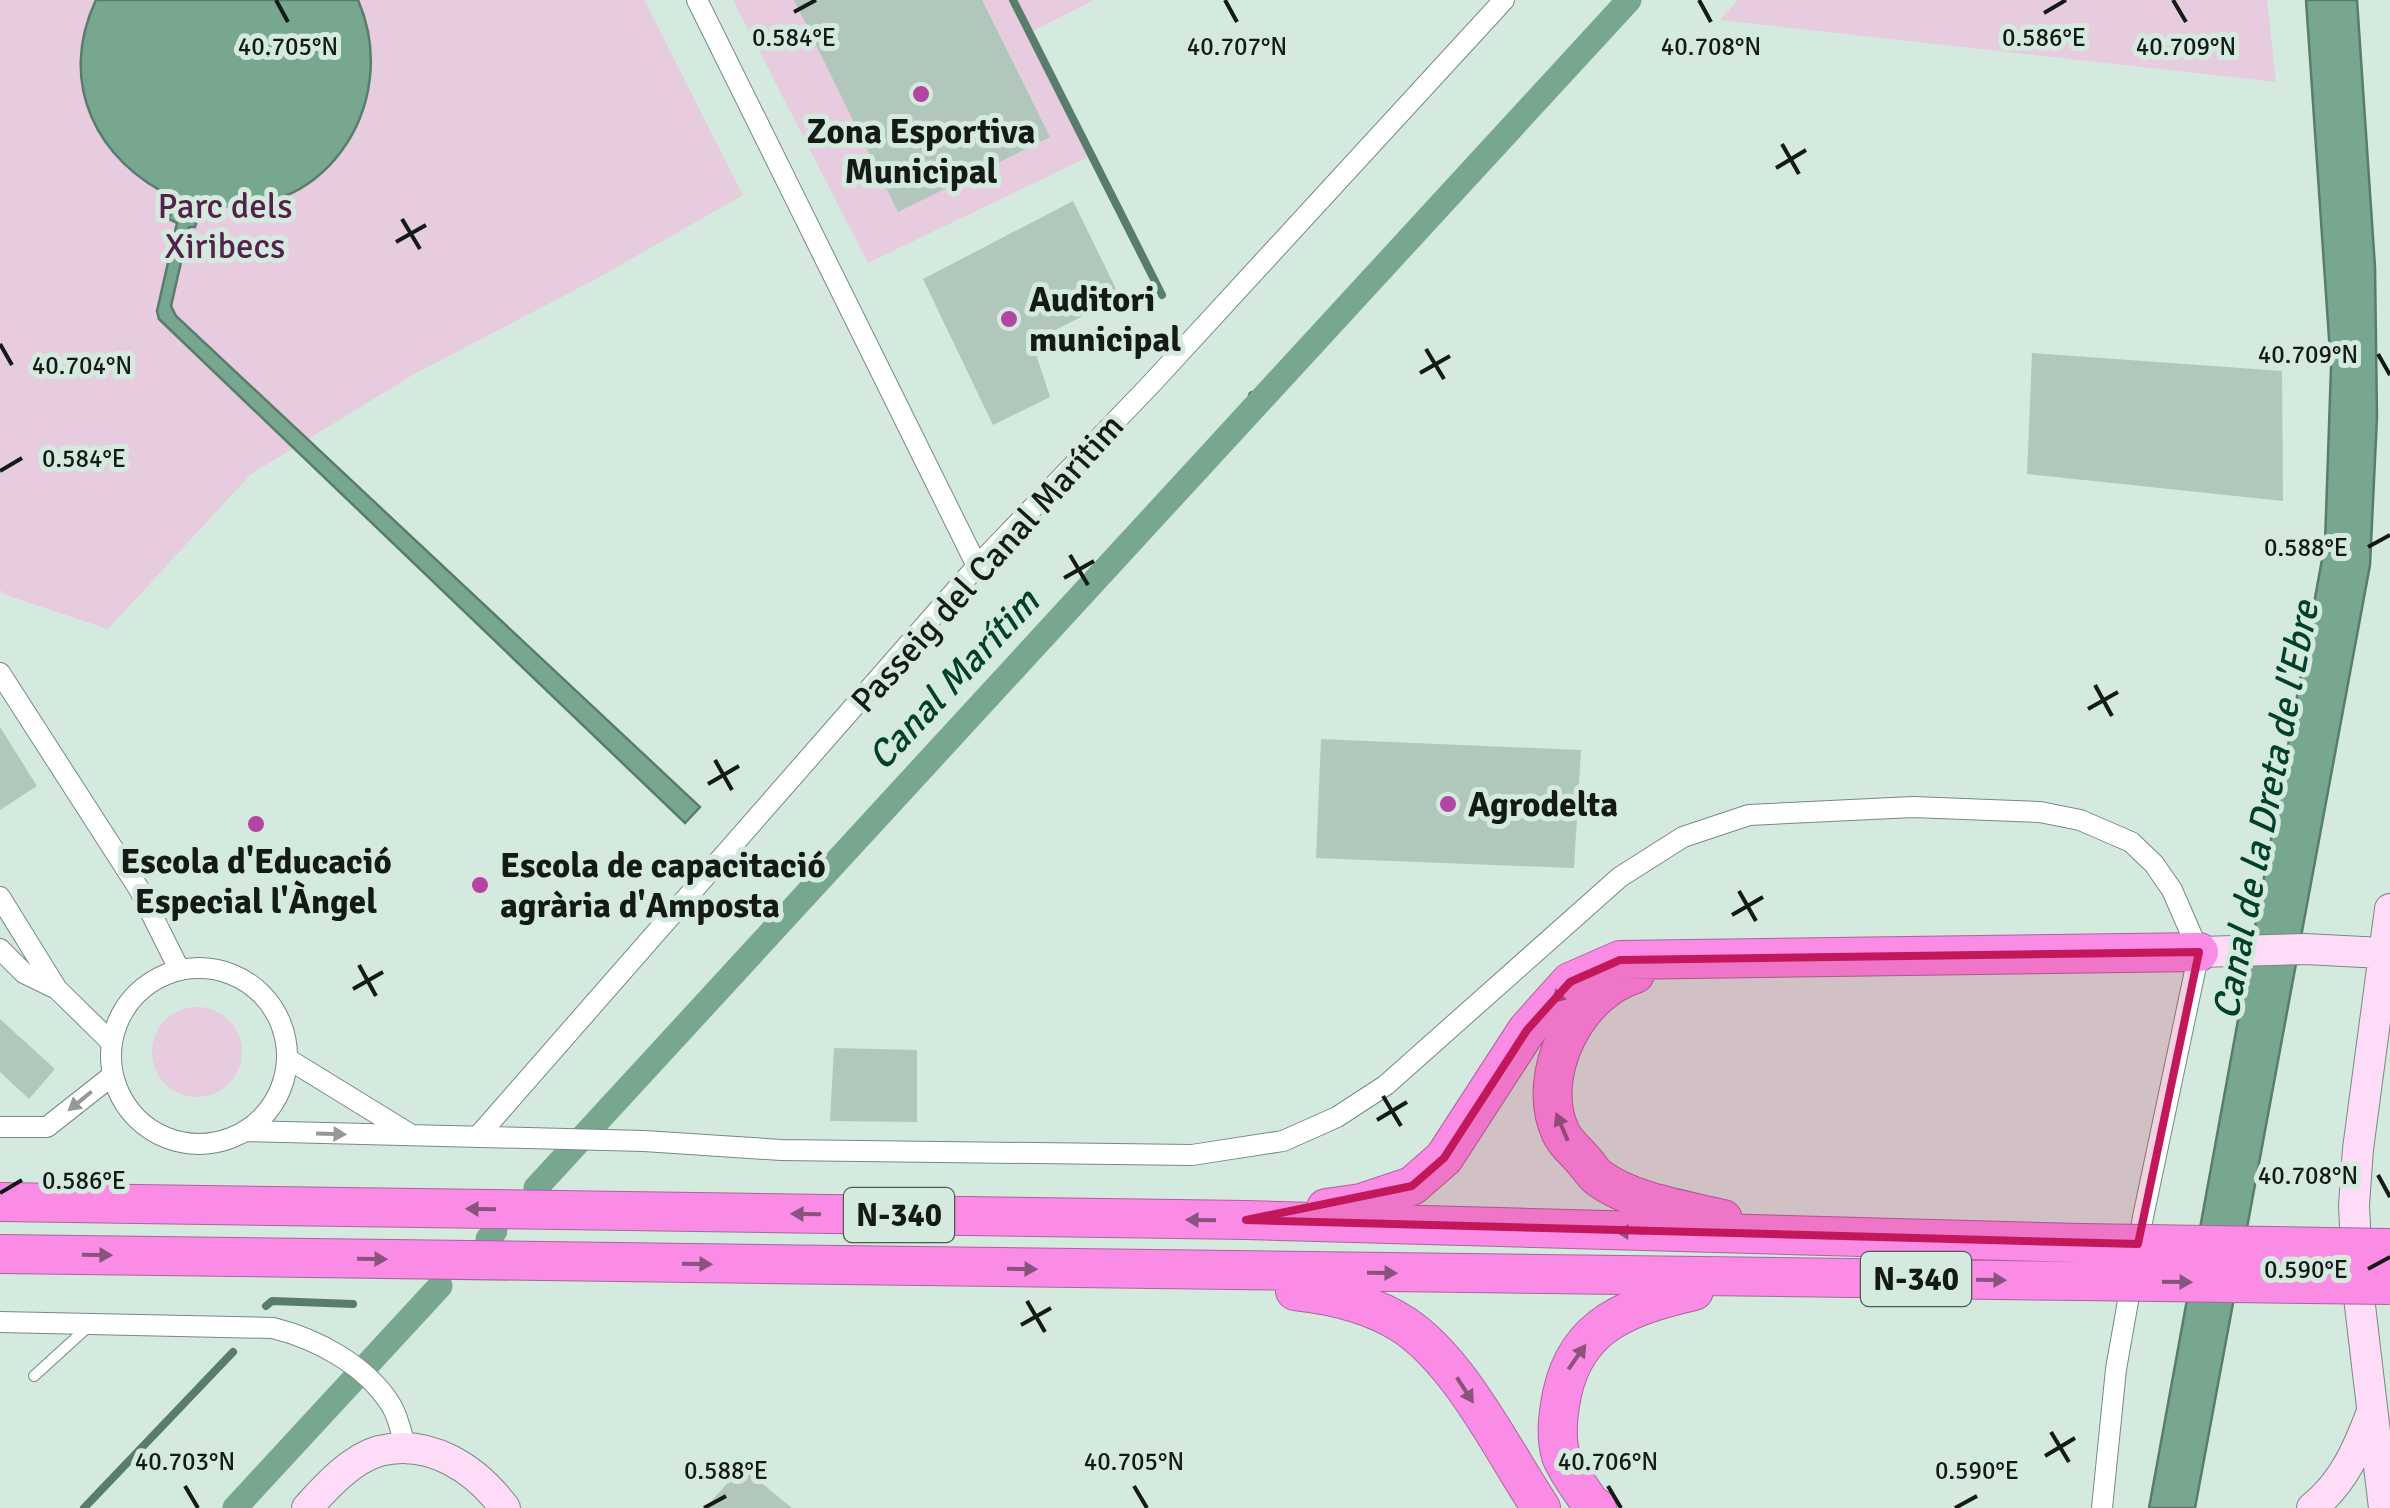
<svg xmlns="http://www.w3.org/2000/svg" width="2390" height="1508" font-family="Signika,sans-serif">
<rect width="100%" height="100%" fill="#d5eadf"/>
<path fill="#e7cbdf" d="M0 0H644L743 195 596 279 416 373 251 474 108 629 3 594 0 589Z
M733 0H1094L1029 33 1092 155 868 263Z
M1738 0H2267L2276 82 1720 20Z
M152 1052a45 45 0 1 1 90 0a45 45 0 1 1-90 0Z"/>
<path fill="#77a78f" stroke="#597d6b" stroke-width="2.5" d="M96 0H358C404 106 320 229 202 203L195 227H189L171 306 176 316 700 807 685 823 159 319 157 311 177 223 169 219 175 198C96 162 57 82 96 0Z
M2306 0H2357L2375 267 2377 417 2370 565 2195 1508H2149L2325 543 2331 368Z"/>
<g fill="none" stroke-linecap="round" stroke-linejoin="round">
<path stroke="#597d6b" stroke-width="8" d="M1013 0 1162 295
M1252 395 1260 402
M266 1306 272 1301 353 1304
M84 1508 233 1352"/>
<path stroke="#77a78f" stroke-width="25" d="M536 1188 1629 0
M488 1239 495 1231
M235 1508 440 1286"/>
</g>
<path fill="#b1c7bc" d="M794 0H982L1050 137 898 212Z
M1073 201 1120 297 1032 342 1050 397 993 425 923 279Z
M2032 353 2282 371 2283 501 2027 474Z
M0 727 37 786 0 810Z
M1321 739 1581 750 1574 868 1316 858Z
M0 1019 55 1069 29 1099 0 1072Z
M834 1048 917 1050V1122L830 1121Z
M742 1467 792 1508H705Z"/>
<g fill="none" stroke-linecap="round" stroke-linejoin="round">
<defs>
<path id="lane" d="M34 1376 89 1326"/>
<path id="street" d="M697 0 977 566
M0 673 139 889 179 969
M0 897 57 989 112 1043
M0 949 24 973 55 988
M111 1056a88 88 0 1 1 176 0a88 88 0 1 1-176 0Z
M288 1059 410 1134
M0 1127H47L113 1075
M247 1131 644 1141 781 1150 1192 1155 1283 1141 1337 1117 1386 1085 1620 877 1683 837 1749 815 1913 807 2040 812 2080 820 2131 842 2154 864 2172 890 2199 952 2143 1217 2116 1369 2102 1508
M479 1135 977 566 1153 382 1504 0
M0 1322 273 1328C317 1339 366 1365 391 1405 399 1418 402 1435 406 1450"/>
<path id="secondary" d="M2199 952 2305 949 2382 953
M307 1508C326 1487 351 1459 379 1451 430 1438 476 1469 505 1508
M2312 1508C2343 1483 2357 1451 2371 1414
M2384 1508 2358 1289 2354 1205 2358 1149 2390 909"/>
<path id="highway" d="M1635 974C1576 992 1535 1075 1560 1131 1564 1142 1577 1152 1584 1161 1589 1166 1593 1174 1599 1178 1631 1202 1685 1210 1723 1219
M0 1202 1246 1220 2081 1243
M1326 1208 1361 1203 1412 1186 1444 1158 1527 1030 1570 982 1620 960 2199 952
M0 1254 2079 1281
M1295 1291C1332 1295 1372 1304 1404 1325 1461 1363 1503 1451 1541 1508
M1597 1508 1590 1503C1581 1489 1567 1472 1561 1456 1555 1436 1558 1414 1562 1394 1577 1323 1630 1306 1694 1291"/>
</defs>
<use href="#lane" stroke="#768a80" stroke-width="12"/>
<use href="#street" stroke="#768a80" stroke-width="22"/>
<use href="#secondary" stroke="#768a80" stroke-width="32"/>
<use href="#highway" stroke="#aa649d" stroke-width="40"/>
<use href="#lane" stroke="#fff" stroke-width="10"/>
<use href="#street" stroke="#fff" stroke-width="20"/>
<use href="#secondary" stroke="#fedcf7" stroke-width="30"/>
<use href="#highway" stroke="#fb8ce5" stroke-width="38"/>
<defs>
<path id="highway-bridge" d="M2081 1243 2390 1248
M2079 1281 2390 1285"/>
</defs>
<use href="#highway-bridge" stroke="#aa649d" stroke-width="40" stroke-linecap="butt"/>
<use href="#highway-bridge" stroke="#fb8ce5" stroke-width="38"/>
</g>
<defs><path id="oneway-solid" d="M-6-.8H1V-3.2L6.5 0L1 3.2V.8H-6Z" transform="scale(2.5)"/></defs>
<g fill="#88547e">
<use href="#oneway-solid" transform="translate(1563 992) rotate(136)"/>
<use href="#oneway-solid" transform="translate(1562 1127) rotate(-113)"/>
<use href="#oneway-solid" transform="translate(481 1209) rotate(-179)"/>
<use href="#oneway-solid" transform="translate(806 1214) rotate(-179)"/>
<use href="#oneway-solid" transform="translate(1201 1220) rotate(-179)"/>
<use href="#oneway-solid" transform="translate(1631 1232) rotate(-178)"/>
<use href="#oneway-solid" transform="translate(97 1255) rotate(1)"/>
<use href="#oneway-solid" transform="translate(372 1259) rotate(1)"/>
<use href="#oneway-solid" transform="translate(697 1264) rotate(1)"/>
<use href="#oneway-solid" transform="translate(1022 1269) rotate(1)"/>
<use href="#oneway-solid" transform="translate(1382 1273) rotate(1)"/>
<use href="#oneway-solid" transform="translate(1991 1280) rotate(1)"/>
<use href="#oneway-solid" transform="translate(2177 1282) rotate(1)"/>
<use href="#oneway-solid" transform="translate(1577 1357) rotate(-55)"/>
<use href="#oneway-solid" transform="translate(1465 1390) rotate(57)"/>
</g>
<g fill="#959897">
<use href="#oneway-solid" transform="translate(80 1101) rotate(141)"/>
<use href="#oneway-solid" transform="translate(331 1134) rotate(2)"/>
</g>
<path fill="#c2185b" fill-opacity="0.2" stroke="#c2185b" stroke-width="8" stroke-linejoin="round" d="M2199 952 2138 1244 1246 1220 1412 1186 1444 1158 1527 1030 1570 982 1620 960Z"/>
<path fill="none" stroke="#141b17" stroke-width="4" d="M276 0 288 22M1225 0 1237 22M1699 0 1711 22M2173 0 2186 22M794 12 816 0M2044 13 2066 0M1782 144 1799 174M1776 168 1806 150M402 219 420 249M396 242 426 225M0 344 12 365M1426 349 1444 379M2378 354 2390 375M1420 373 1450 356M0 471 22 458M2368 547 2390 535M1070 555 1088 585M1064 578 1094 561M2095 685 2112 716M2088 709 2118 692M715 760 732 790M708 784 739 766M1739 891 1756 921M1732 915 1763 897M359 965 376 996M353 989 383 972M1383 1096 1401 1126M1377 1120 1407 1102M2378 1175 2390 1197M0 1193 22 1180M2368 1269 2390 1257M1027 1301 1045 1332M1021 1325 1051 1308M2051 1432 2069 1462M2045 1456 2075 1438M185 1486 198 1508M1134 1486 1147 1508M1608 1486 1621 1508M704 1508 726 1496M1955 1508 1977 1496"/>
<g fill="#b545a2" stroke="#d5eadf" stroke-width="4">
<circle cx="921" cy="94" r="10"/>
<circle cx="1009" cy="319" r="10"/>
<circle cx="1448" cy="804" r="10"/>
<circle cx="256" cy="824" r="10"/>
<circle cx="480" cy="885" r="10"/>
</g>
<g text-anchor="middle" stroke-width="10" stroke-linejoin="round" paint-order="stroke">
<g fill="#d5eadf" stroke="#4e5953" stroke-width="2.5">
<rect x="844" y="1188" width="110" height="54" rx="8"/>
<rect x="1861" y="1252" width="110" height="54" rx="8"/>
</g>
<g font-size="32" font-weight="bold" fill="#141b17">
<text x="899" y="1226">N-340</text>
<text x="1916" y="1290">N-340</text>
</g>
<g font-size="35" font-weight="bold" fill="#141b17" stroke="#d5eadf" text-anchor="start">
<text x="921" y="143" text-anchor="middle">Zona Esportiva<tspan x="921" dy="40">Municipal</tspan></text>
<text x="1029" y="311">Auditori<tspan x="1029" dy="40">municipal</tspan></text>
<text x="1468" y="816">Agrodelta</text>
<text x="256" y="873" text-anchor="middle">Escola d'Educació<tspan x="256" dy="40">Especial l'Àngel</tspan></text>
<text x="500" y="877">Escola de capacitació<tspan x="500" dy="40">agrària d'Amposta</tspan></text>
</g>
<g font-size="35" fill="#53224a" stroke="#d5eadf">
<text x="225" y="218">Parc dels<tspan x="225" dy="40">Xiribecs</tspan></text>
</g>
<g font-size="35" fill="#141b17" stroke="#d5eadf">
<text transform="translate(987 563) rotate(-48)" y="12">Passeig del Canal Marítim</text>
</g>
<g font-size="38" font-style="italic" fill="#00412a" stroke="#d5eadf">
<text transform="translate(953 679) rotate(-47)" y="13">Canal Marítim</text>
<text transform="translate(2265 810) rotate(-79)" y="13">Canal de la Dreta de l'Ebre</text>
</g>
</g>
<g font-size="25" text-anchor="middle" fill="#141b17" stroke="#d5eadf" stroke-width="10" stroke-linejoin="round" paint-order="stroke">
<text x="794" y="46">0.584°E</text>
<text x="2044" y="46">0.586°E</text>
<text x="288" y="55">40.705°N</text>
<text x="1237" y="55">40.707°N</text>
<text x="1711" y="55">40.708°N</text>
<text x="2186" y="55">40.709°N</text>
<text x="2308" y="363">40.709°N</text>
<text x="82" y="374">40.704°N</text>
<text x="84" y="467">0.584°E</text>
<text x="2306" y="556">0.588°E</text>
<text x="2308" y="1184">40.708°N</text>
<text x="84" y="1189">0.586°E</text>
<text x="2306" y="1278">0.590°E</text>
<text x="185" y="1470">40.703°N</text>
<text x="1134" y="1470">40.705°N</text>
<text x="1608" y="1470">40.706°N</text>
<text x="726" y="1479">0.588°E</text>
<text x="1977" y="1479">0.590°E</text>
</g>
</svg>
